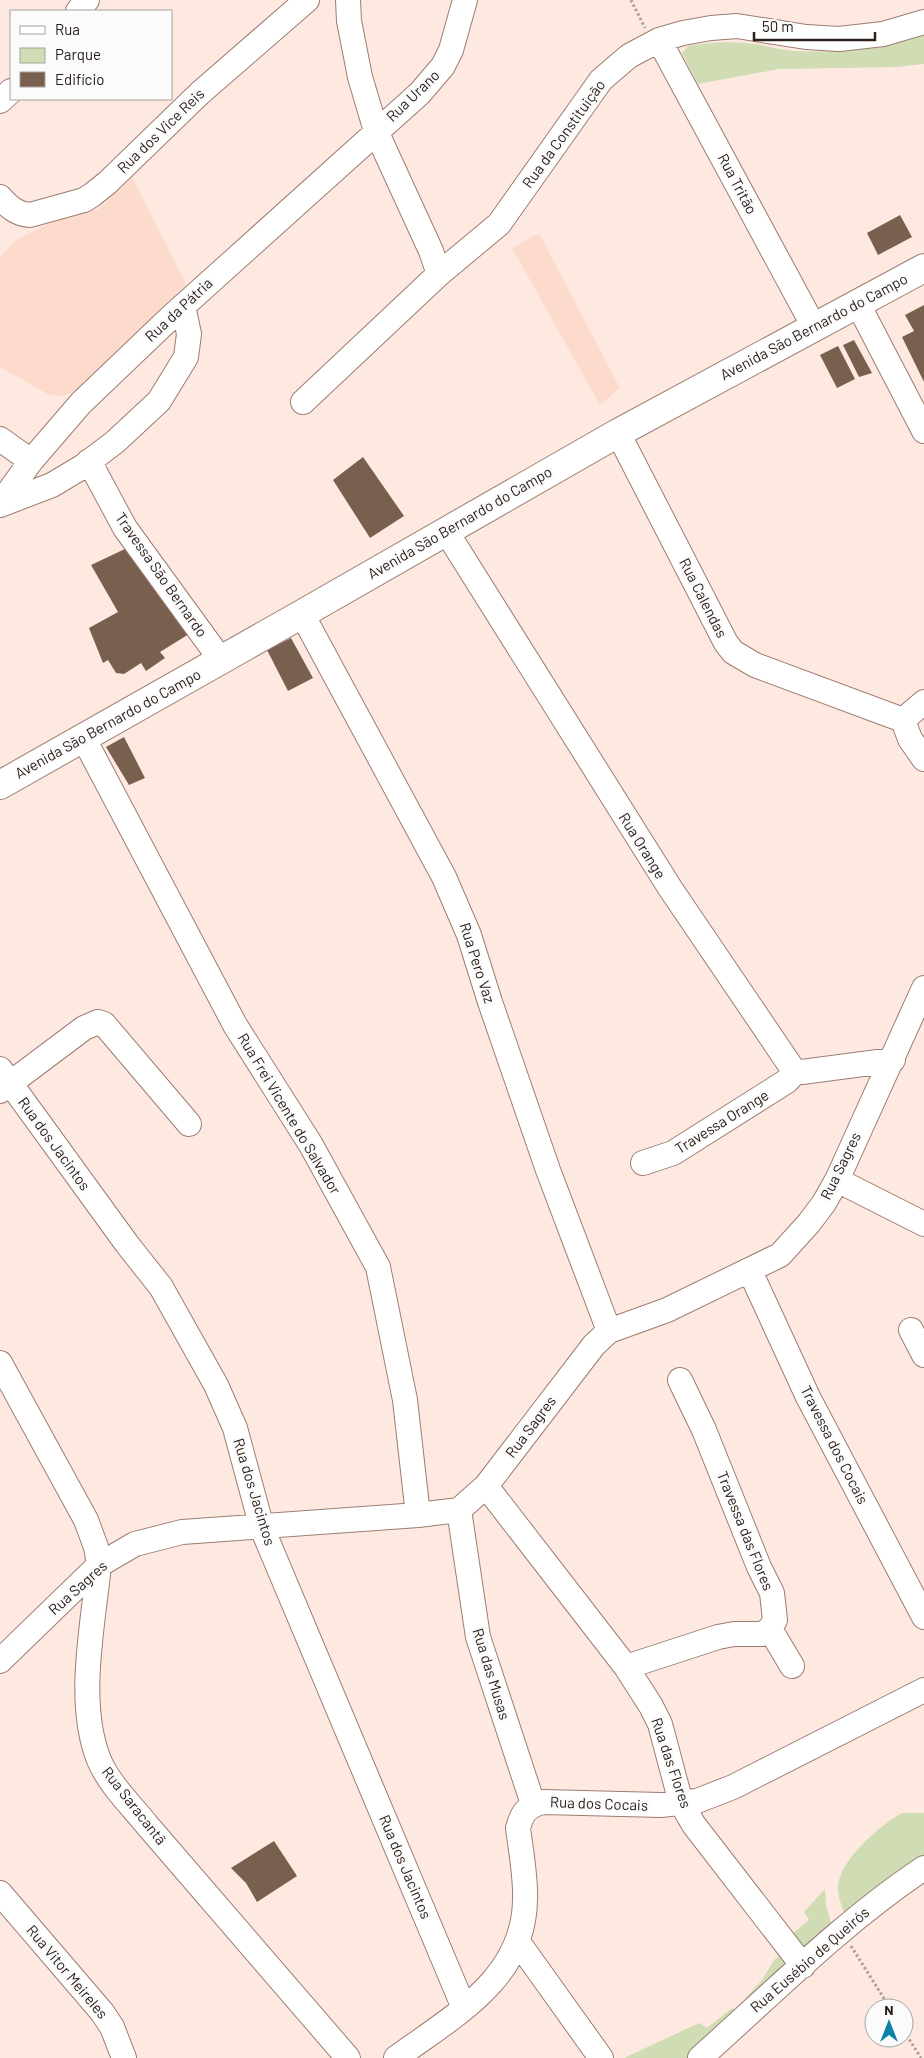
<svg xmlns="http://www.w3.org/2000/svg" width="924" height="2058" font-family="Barlow,sans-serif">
<rect width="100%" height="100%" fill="#fee9e1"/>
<path fill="#fcdbcd" d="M132 177 186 284 76 391 63 396 49 395 0 367V257L16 240 65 215 99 209Z
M539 233 620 388 600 405 512 248Z"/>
<path fill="#cfdcb4" d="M924 35V64L896 67 779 69 698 84 682 53 688 46C707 43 725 41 745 43 762 44 778 50 795 51 839 54 882 46 924 35Z
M902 1813H924V1858L845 1915C842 1907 838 1897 838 1888 838 1861 880 1825 902 1813Z
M825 1889 826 1905 832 1927 811 1948H804L792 1934 809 1920 804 1912Z
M782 1954 789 1969 687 2058H624L699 2023 707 2028 732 2008 735 2010 762 1980 774 1960Z"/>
<path fill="#795f4e" d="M900 215 912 237 878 255 867 233Z
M924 305V382L902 337 914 331 905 315Z
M854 340 872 373 859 377 843 345Z
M838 346 855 379 837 388 820 355Z
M363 457 404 516 370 538 333 480Z
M127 548 189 634 160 652 165 658 146 671 141 663 124 674 116 673 108 660 103 663 89 628 118 612 91 565Z
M291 638 313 678 288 691 267 650Z
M124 737 145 778 129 785 106 747Z
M274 1841 297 1876 257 1902 246 1883 231 1868Z"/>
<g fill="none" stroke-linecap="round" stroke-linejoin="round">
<defs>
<path id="minor" d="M348 0 349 21 360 77 376 131 431 251 439 274
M78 11 87 0
M659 40 814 327
M0 101 11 91
M0 197C9 207 16 214 30 215L84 200 92 195 107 183 200 93 307 0
M858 304 924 431
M303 402 439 274 499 224 601 80 629 56 659 40 683 33 711 28 737 26 806 37 839 39 883 34 924 22
M618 433 726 643 733 652 755 665 903 720
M0 439 31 461
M89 461 125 528 221 660
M0 504 31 461 81 403 171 317 420 93 443 66 451 50 465 0
M0 505 52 485 82 467 115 442 159 401 186 357 189 334 183 306
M446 531 670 888 792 1068 796 1071 802 1072 893 1060
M302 614 444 877 469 935 490 1002 548 1170 609 1331
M903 720 910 739 924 759
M903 720 924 702
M83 737 235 1025 311 1145 378 1267 405 1400 418 1515
M0 1069 127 1244 161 1287 216 1385 235 1428 262 1528 464 2008
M0 1091 84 1028 98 1022 104 1024 189 1124
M643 1163 673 1153 787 1081 796 1071
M837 1180 924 1224
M750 1271 808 1397 924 1617
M911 1330 924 1355
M0 1363 86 1520 96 1547 99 1565C93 1625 76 1703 99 1760 109 1784 131 1805 147 1825L348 2058
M486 1486 626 1667 651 1706 660 1724 681 1803 694 1825 803 1966
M459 1510 478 1637 533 1804
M770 1629 792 1666
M0 1661 99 1565 135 1544 182 1532 418 1515 459 1510 486 1486 594 1345 609 1331 667 1310 780 1255 809 1223 824 1203 837 1180 924 988
M626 1667 718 1637 734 1634H762L770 1629 775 1620 772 1593 759 1567 704 1430 680 1380
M0 1893 102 2012 112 2027 124 2058
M518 1942 601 2058
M396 2058C453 2016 524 1979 525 1900 526 1877 521 1852 518 1828 522 1813 527 1806 543 1802L661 1805 697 1801 733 1787 924 1690
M700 2058C773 1993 843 1922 924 1868"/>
<path id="major" d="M0 785 302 614 618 433 924 268"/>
</defs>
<use href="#minor" stroke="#9c7d71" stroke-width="26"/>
<use href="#major" stroke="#9c7d71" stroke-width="30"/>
<path stroke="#b09f98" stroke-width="3" stroke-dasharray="2.5 2.5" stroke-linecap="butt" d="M631 0 645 28
M851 1946 890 2008
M904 2031 921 2058"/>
<use href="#minor" stroke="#fff" stroke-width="24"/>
<use href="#major" stroke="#fff" stroke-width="28"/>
</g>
<g text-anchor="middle" stroke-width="5" stroke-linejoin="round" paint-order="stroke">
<g font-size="15" fill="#2c201b" stroke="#fbfbfb">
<text transform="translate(413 96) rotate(-44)" y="5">Rua Urano</text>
<text transform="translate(161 131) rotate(-44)" y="5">Rua dos Vice Reis</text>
<text transform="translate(564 134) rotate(-54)" y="5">Rua da Constituição</text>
<text transform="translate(737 184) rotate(62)" y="5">Rua Tritão</text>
<text transform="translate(179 310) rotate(-43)" y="5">Rua da Pátria</text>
<text transform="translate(814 327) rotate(-28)" y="5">Avenida São Bernardo do Campo</text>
<text transform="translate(460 523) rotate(-30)" y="5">Avenida São Bernardo do Campo</text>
<text transform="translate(161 575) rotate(55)" y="5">Travessa São Bernardo</text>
<text transform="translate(703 598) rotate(63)" y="5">Rua Calendas</text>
<text transform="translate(108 724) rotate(-29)" y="5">Avenida São Bernardo do Campo</text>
<text transform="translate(642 846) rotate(58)" y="5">Rua Orange</text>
<text transform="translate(477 963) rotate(72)" y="5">Rua Pero Vaz</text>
<text transform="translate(289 1114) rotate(59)" y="5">Rua Frei Vicente do Salvador</text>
<text transform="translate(722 1122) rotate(-32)" y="5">Travessa Orange</text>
<text transform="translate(54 1144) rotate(54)" y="5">Rua dos Jacintos</text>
<text transform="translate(841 1166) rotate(-64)" y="5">Rua Sagres</text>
<text transform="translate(531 1427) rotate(-53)" y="5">Rua Sagres</text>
<text transform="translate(834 1445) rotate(63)" y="5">Travessa dos Cocais</text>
<text transform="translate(254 1492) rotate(73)" y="5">Rua dos Jacintos</text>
<text transform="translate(745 1531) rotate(68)" y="5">Travessa das Flores</text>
<text transform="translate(78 1588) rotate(-42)" y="5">Rua Sagres</text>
<text transform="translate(491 1674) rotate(73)" y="5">Rua das Musas</text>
<text transform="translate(671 1763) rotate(71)" y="5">Rua das Flores</text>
<text transform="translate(599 1804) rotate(2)" y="5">Rua dos Cocais</text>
<text transform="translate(134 1806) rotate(52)" y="5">Rua Saracantã</text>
<text transform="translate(405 1867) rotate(67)" y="5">Rua dos Jacintos</text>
<text transform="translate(810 1960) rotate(-41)" y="5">Rua Eusébio de Queirós</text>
<text transform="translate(67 1972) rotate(50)" y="5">Rua Vitor Meireles</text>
</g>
</g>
<rect x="10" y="10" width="162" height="90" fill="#fbfbfb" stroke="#a8a3a1"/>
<rect x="20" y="26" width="25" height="8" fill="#ffffff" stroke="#a8a3a1"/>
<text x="55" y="35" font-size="15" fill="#2c201b">Rua</text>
<rect x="20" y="48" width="25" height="15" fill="#cfdcb4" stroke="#a8a3a1"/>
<text x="55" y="60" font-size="15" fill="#2c201b">Parque</text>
<rect x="20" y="72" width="25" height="15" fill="#795f4e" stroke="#a8a3a1"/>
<text x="55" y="85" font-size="15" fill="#2c201b">Edifício</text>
<g transform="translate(889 2023)"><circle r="24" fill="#fbfbfb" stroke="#a8a3a1"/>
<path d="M0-4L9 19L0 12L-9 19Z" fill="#0d82a8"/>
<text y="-8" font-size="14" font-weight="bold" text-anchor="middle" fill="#2c201b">N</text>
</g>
<path d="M754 32v8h121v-8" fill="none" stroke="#2c201b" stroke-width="2.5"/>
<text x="762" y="32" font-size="15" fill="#2c201b" stroke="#fbfbfb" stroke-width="4" paint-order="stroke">50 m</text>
</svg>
